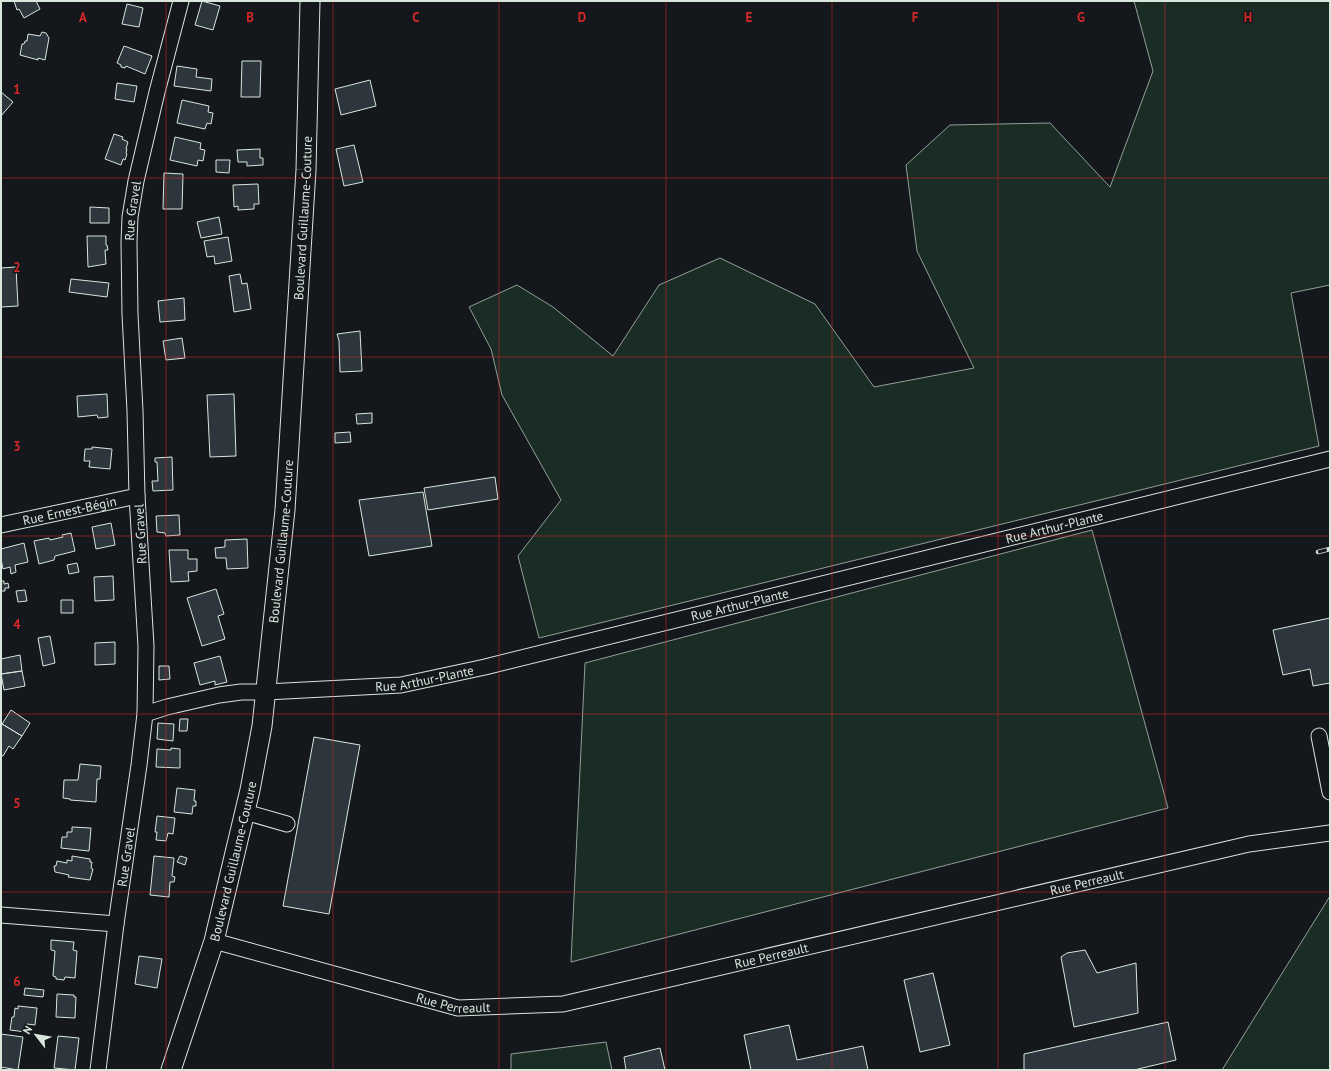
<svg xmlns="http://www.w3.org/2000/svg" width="1331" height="1071" font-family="'PT Sans',sans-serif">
<rect width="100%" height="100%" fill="#14181c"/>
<path fill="#1a2d24" stroke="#939e99" d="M1134 1H1330V285L1291 293 1319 446 539 638 518 556 561 500 502 395 491 349 469 307 517 285 553 307 613 356 659 285 720 258 815 304 874 387 974 368 917 251 906 165 950 125 1050 123 1110 187 1153 71Z
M1092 530 1168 808 571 962 585 663Z
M1330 896V1070H1222Z
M606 1042 612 1070H511V1054Z"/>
<path fill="#2c363c" stroke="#d8e6dc" d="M14 1H36L40 9 24 18 19 9 17 10Z
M202 1 220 6 213 30 195 25Z
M127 4 143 8 139 27 122 24Z
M42 32 46 33 49 38 45 60 38 58V60L20 55 22 44H24L25 41H27L28 34 40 36Z
M124 46 152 56 145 74 126 66 125 68 121 67V65L117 63Z
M242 61H261L260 97H241Z
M177 66 197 69 196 77 212 79 211 91 174 86Z
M370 80 376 106 341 115 335 89Z
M117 83 137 86 134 102 115 99Z
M1 92 13 102 1 116Z
M182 100 209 106 208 112 213 113 211 124 207 123 205 129 177 123Z
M114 134 123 137 122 139 128 142 126 149H127L126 153 127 154 125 160 123 159 121 165 105 159Z
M175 137 201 143 200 149 205 150 203 161 198 160 197 166 170 160Z
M354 145 363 182 344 186 336 149Z
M260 149V158H263V165L247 166V162H238L237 150Z
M216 160H230L229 173 216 172Z
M164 173 183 174 182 209H163Z
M258 184 259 204H254V209L238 210V206L234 207 233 185Z
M90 207 109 208V223H90Z
M219 217 222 234 201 238 197 222Z
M87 236H106V245H107L108 250H105L106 264 88 267Z
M228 237 232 261 215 264 214 256 207 257 204 241Z
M16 267 18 306 1 307V268Z
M240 274 242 284 247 283 251 309 234 312 229 276Z
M71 279 109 283 107 297 69 292Z
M184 298 185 320 160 322 158 301Z
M360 331 362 371 340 372 339 341 337 334Z
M182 338 185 358 166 360 163 341Z
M107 394 108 417 98 418 97 415 78 417 77 396Z
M234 394 236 456 210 457 207 395Z
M372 413V423L357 424 356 414Z
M350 432 351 442 335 443V433Z
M92 447 112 449 110 469 89 467 90 461H84L85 449H92Z
M172 457 173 490 153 491 152 481H158L157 462H155V458Z
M495 477 498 499 428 510 424 488Z
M423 492 432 546 369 556 359 500Z
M179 515 180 535 166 536 165 533 157 532 156 516Z
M111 523 115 545 96 549 92 527Z
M71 533 75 551 55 556 54 560 39 564 34 541 49 538 50 540 63 537 62 535Z
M247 539 248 568 227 569 226 558H216L215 548 225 547V540Z
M24 543 28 562 15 565 16 572 11 574 10 567 3 569 1 559V549Z
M169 550H188V559H197V571L188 572 189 581 171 582Z
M77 563 79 572 69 574 67 565Z
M113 576 114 600 95 601 94 577Z
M1 581H4V584L8 583 9 588H5V591H1Z
M216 589 224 614 218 616 225 639 202 646 187 598Z
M25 590 27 601 18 602 16 591Z
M61 600H73V613H61Z
M1330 618V683L1313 686 1310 669 1283 675 1273 630Z
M50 636 55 663 43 666 38 638Z
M115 642V664L95 665V643Z
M20 655 22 671 1 674V659Z
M220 656 227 682 215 685V681L200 685 194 663Z
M159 666H169L170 679 159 680Z
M22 671 25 686 4 690 1 674Z
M11 710 30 723 22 736 2 724Z
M180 719H188L187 731H179Z
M158 723 174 724 173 741 157 739Z
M2 724 22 736 13 749 9 746 3 756 1 755V726Z
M314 737 360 745 329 914 283 906Z
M171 748 180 749V768L156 767 157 749 171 750Z
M80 764 101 766 100 779H97L96 802 70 800V799L63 798 64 780H78Z
M177 788 195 790 194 801H196V806H193L192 814 174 812Z
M157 816 175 818 173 834 168 833 166 841 156 840 157 832H155Z
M72 827 91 828 89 851 61 848 62 837H67V832H72Z
M72 856 90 859V862H92L91 868 93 869 90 880 68 877 69 875 55 872 54 866H56L57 861 67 863V860L72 861Z
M154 856 174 858 172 876 175 877 174 882H170L169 897 150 895Z
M180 856 187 858 185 865 177 862Z
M51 940 74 942 73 950 77 951 75 978 65 977 64 980 56 979V977L53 976 55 951 51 950Z
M1085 950 1097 973 1136 963 1138 1013 1074 1027 1061 957 1067 953Z
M139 956 162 959 157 988 135 984Z
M933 973 950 1045 920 1052 904 980Z
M25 988 44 990 43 997 24 995Z
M57 994 74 995V997H76L75 1018 56 1017Z
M18 1006 37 1008 35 1025 27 1024 26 1032 10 1030 12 1017H14L15 1008 18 1009Z
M1168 1022 1176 1060 1134 1070H1024V1054Z
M789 1025 797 1060 863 1046 868 1070H751L744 1035Z
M1 1034 23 1037 18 1070 1 1067Z
M58 1036 79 1038 75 1070 54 1068Z
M660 1048 665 1070H626L624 1057Z"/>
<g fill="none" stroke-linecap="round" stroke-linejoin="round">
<defs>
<g id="minor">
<path id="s1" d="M1 525 137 496"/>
<path id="s2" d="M145 714 167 707 219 695 241 692H266L401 685 485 667 1330 459"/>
<path d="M1319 736 1330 792"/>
<path d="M245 812 287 824"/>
<path d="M1 915 116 924"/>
<path id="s3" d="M214 941 458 1008 563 1004 1249 844 1330 833"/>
<path id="s4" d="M98 1070 116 924 139 765 145 714 146 646 137 496 135 411 130 314 129 242 130 217 136 181 157 92 181 1"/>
</g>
<g id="major">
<path id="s5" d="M171 1070 214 941 250 790 262 726 285 510 306 170 310 1"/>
</g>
</defs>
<use href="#minor" stroke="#d8e6dc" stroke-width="17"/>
<use href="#major" stroke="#d8e6dc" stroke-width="21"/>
<use href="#minor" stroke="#14181c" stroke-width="15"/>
<use href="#major" stroke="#14181c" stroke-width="19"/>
<defs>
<path id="rail" d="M1318 552 1330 549"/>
</defs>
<use href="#rail" stroke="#d8e6dc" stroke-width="4.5"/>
<use href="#rail" stroke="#14181c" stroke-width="3" stroke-dasharray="9" stroke-linecap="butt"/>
</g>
<path fill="none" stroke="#d62828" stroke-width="1" stroke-opacity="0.55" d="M166 1V1070M333 1V1070M499 1V1070M666 1V1070M832 1V1070M998 1V1070M1165 1V1070M1 178H1330M1 357H1330M1 536H1330M1 714H1330M1 892H1330"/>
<g text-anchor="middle" stroke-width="3" stroke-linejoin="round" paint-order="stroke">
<g font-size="13" fill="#d8e6dc" stroke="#14181c">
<text dy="5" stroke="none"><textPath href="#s4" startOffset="863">Rue Gravel</textPath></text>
<text dy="5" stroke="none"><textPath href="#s5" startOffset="866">Boulevard Guillaume-Couture</textPath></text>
<text dy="5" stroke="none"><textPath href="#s1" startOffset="70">Rue Ernest-Bégin</textPath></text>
<text dy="5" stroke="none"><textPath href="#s2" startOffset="931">Rue Arthur-Plante</textPath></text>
<text transform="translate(140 534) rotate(-93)" y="5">Rue Gravel</text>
<text dy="5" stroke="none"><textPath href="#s5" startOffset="542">Boulevard Guillaume-Couture</textPath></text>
<text dy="5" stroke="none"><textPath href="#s2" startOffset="607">Rue Arthur-Plante</textPath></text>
<text dy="5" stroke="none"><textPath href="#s2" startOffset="283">Rue Arthur-Plante</textPath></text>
<text dy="5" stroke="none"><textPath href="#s4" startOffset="215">Rue Gravel</textPath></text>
<text dy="5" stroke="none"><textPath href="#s5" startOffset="218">Boulevard Guillaume-Couture</textPath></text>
<text dy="5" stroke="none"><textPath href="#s3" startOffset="896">Rue Perreault</textPath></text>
<text dy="5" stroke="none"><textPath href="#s3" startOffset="572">Rue Perreault</textPath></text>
<text dy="5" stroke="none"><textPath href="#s3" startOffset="248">Rue Perreault</textPath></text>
</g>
</g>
<g font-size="13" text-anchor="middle" font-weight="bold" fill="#d62828" stroke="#14181c" stroke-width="3" stroke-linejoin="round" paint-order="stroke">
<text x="83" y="22">A</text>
<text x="250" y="22">B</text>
<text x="416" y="22">C</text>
<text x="582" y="22">D</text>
<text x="749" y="22">E</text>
<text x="915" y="22">F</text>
<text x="1081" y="22">G</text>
<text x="1248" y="22">H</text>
<text x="17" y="94">1</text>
<text x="17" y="272">2</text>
<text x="17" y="451">3</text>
<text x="17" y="629">4</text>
<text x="17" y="808">5</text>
<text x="17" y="986">6</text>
</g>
<rect width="1331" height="1071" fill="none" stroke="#d8e6dc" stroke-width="4"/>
<g transform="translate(36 1035) rotate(301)" stroke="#14181c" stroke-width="3" paint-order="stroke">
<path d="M0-3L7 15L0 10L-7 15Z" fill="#d8e6dc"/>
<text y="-6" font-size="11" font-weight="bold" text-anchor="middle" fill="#d8e6dc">N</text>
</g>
</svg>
